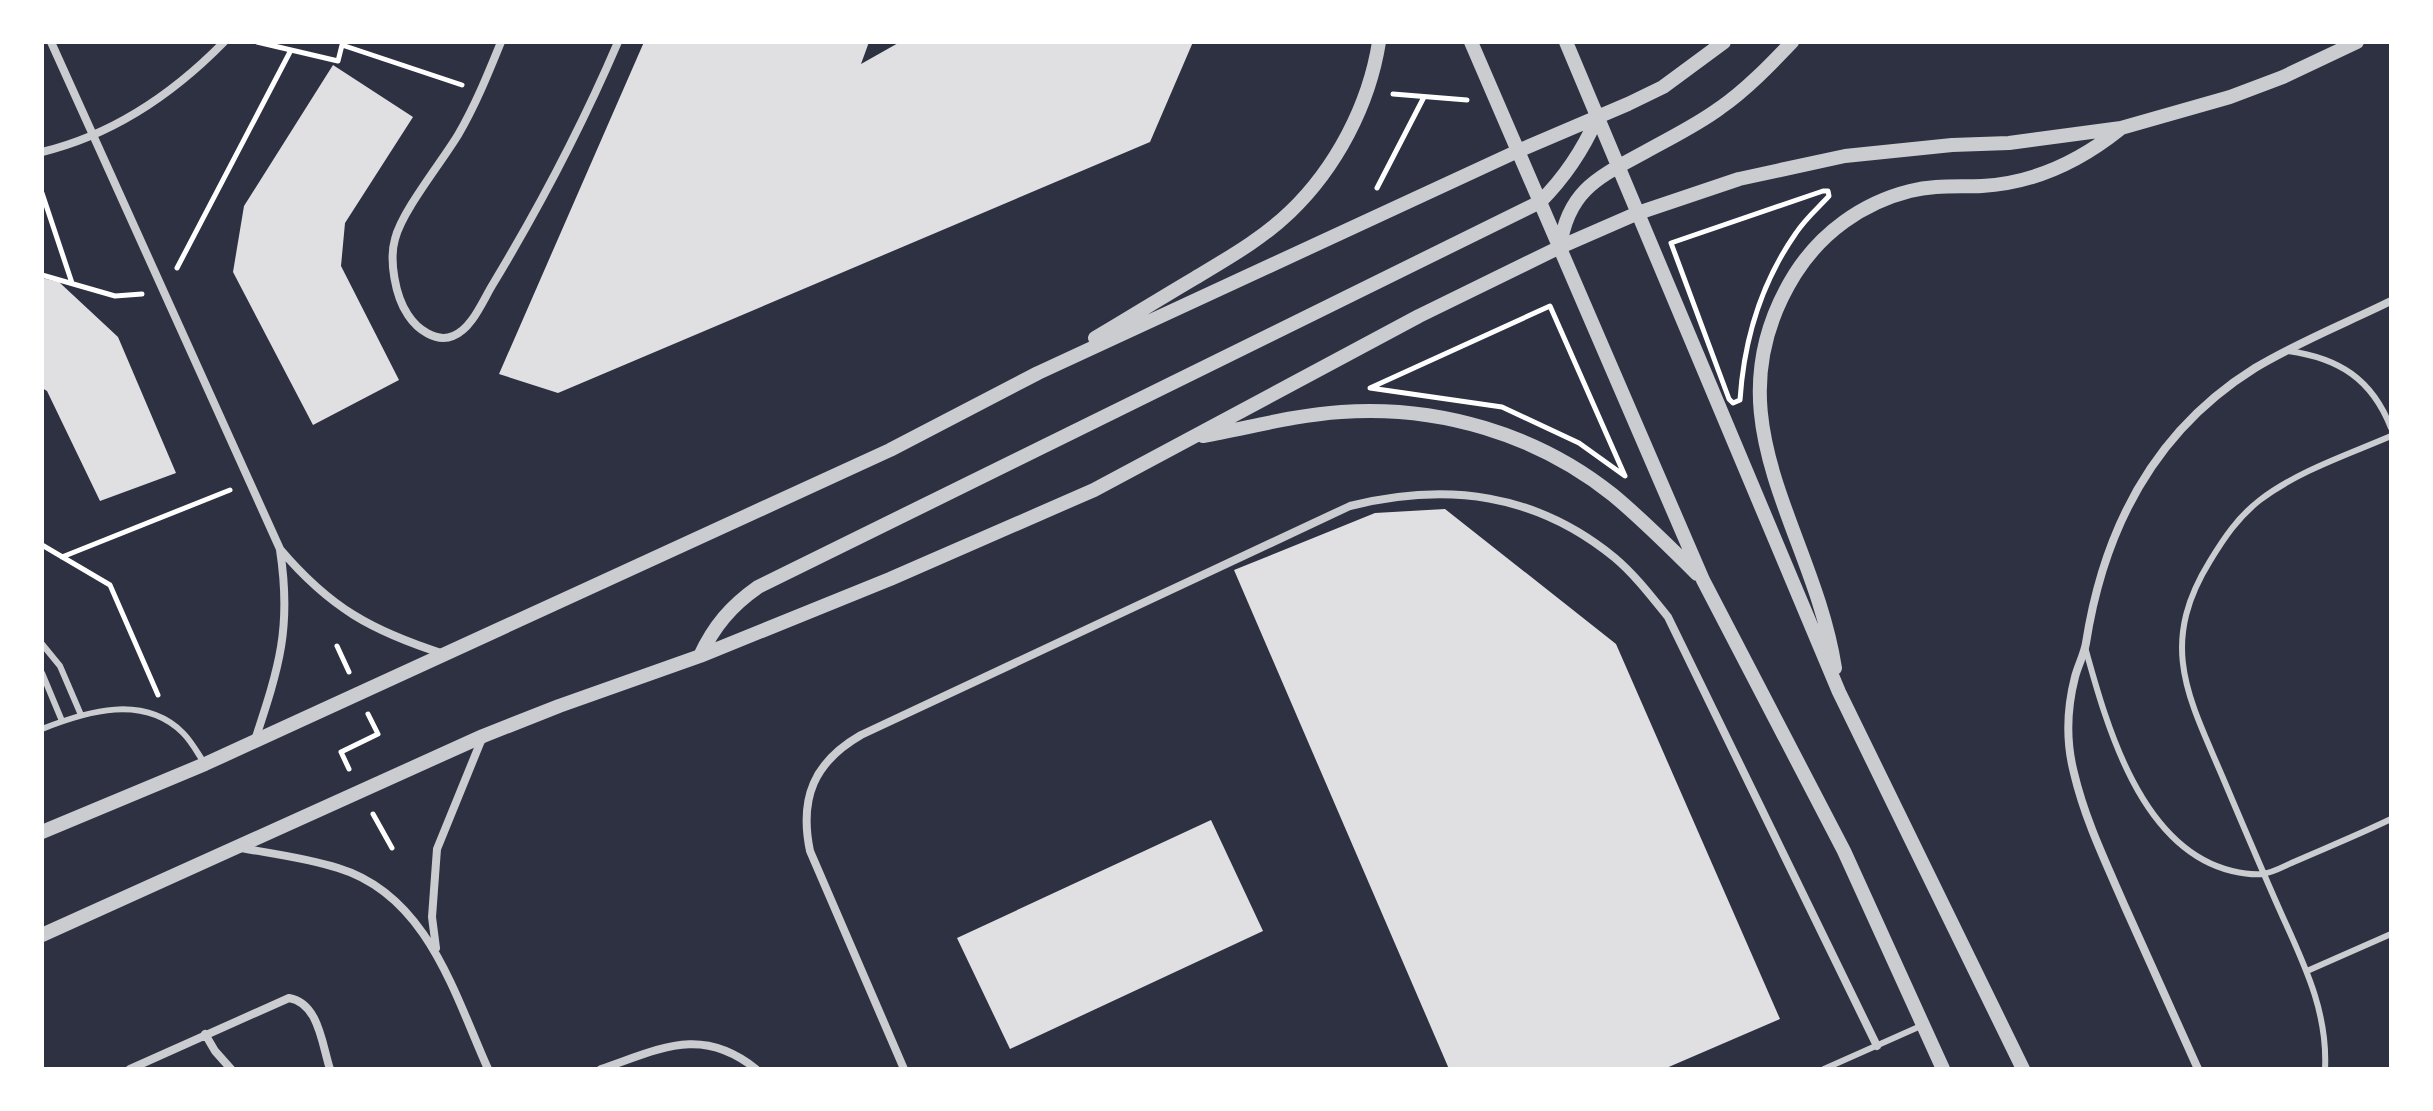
<svg xmlns="http://www.w3.org/2000/svg" width="2433" height="1111" font-family="Cabin,sans-serif">
<rect width="100%" height="100%" fill="#2d3142"/>
<path fill="#e0e0e3" d="M644 42H869L861 64 900 42H1193L1150 142 558 393 499 374Z
M333 65 413 117 345 223 341 266 399 380 313 425 233 272 244 206Z
M42 278 59 282 118 337 176 473 100 501 47 391 42 388Z
M1445 509 1616 644 1780 1019 1664 1069H1449L1234 570 1375 513Z
M1211 820 1263 931 1010 1049 957 938Z"/>
<g fill="none" stroke-linecap="round" stroke-linejoin="round">
<path stroke="#fff" stroke-width="5" d="M257 42 338 61 342 45 462 85
M1393 94 1467 100
M1377 188 1424 97
M1823 191H1828L1829 196C1818 208 1805 219 1796 233 1761 283 1744 339 1740 400L1733 403 1729 399 1671 243Z
M42 193 72 283
M177 268 291 50
M42 275 115 296 142 294
M1550 306 1625 476 1579 443 1502 407 1370 388Z
M42 545 110 585 158 695
M62 557 230 490
M337 646 349 672
M349 769 341 752 378 734 368 714
M373 814 392 848"/>
<path stroke="#caccd0" stroke-width="6" d="M2288 351C2339 358 2372 379 2391 428
M42 644 60 666 81 715
M2085 647C2107 727 2141 849 2232 871 2241 873 2253 875 2262 874 2273 873 2286 865 2296 861 2328 847 2360 834 2391 819
M42 673 62 721
M42 729C87 711 144 694 183 733 192 742 198 754 205 764
M2307 971 2391 934
M1824 1069 1923 1025
M2325 1069C2328 1012 2304 964 2281 913 2261 868 2242 823 2223 778 2188 696 2158 645 2210 561 2224 538 2238 517 2260 500 2298 471 2347 455 2391 436"/>
<path stroke="#caccd0" stroke-width="8" d="M51 42 280 549C330 608 372 631 444 654
M501 42C488 74 475 106 458 135 441 163 402 211 395 239 389 260 395 296 408 315 417 329 436 343 453 336 472 329 483 300 493 284 540 206 582 126 618 42
M42 152C112 135 174 93 224 42
M255 740C279 667 292 628 280 550
M241 848C274 854 307 858 338 868 427 895 454 993 488 1069
M436 948 432 917 437 849 483 736
M205 1034 215 1051 231 1069
M130 1069 289 998C319 1003 322 1045 330 1069
M601 1069C660 1049 701 1025 756 1069
M904 1069 810 851C799 798 814 762 861 735L1350 506C1447 482 1536 493 1615 558 1635 575 1651 596 1668 617L1877 1046
M2198 1069C2174 1016 2150 962 2126 909 2107 865 2085 820 2074 773 2066 742 2067 708 2075 677 2078 665 2084 655 2086 643 2104 528 2154 431 2255 368 2298 342 2346 323 2391 301"/>
<path stroke="#caccd0" stroke-width="14" d="M1471 42 1703 580 1844 851 1943 1069
M1566 42 1839 692 2023 1069
M1560 247C1568 190 1599 177 1645 152 1670 138 1697 125 1720 108 1746 90 1770 65 1792 42
M1095 338C1129 318 1161 298 1195 278 1228 258 1262 239 1290 212 1336 168 1369 105 1379 42
M1203 436C1248 428 1295 415 1341 412 1438 405 1537 434 1613 495 1643 520 1670 547 1697 574
M700 656C714 626 731 606 758 587L1540 202C1565 177 1583 150 1597 118
M1835 668C1813 527 1705 418 1795 274 1821 233 1862 203 1910 191 1934 185 1957 187 1982 186 2035 183 2079 162 2120 129
M42 832 205 764 576 594 890 450 1038 373 1518 151 1628 104 1663 87 1724 42
M42 935 483 736 559 706 700 656 890 579 1094 490 1419 316 1560 247 1638 213 1739 179 1845 156 1952 145 2009 143 2121 128 2230 97 2283 77 2357 42"/>
</g>
<rect width="2433" height="1111" fill="none" stroke="#ffffff" stroke-width="88"/>
</svg>
